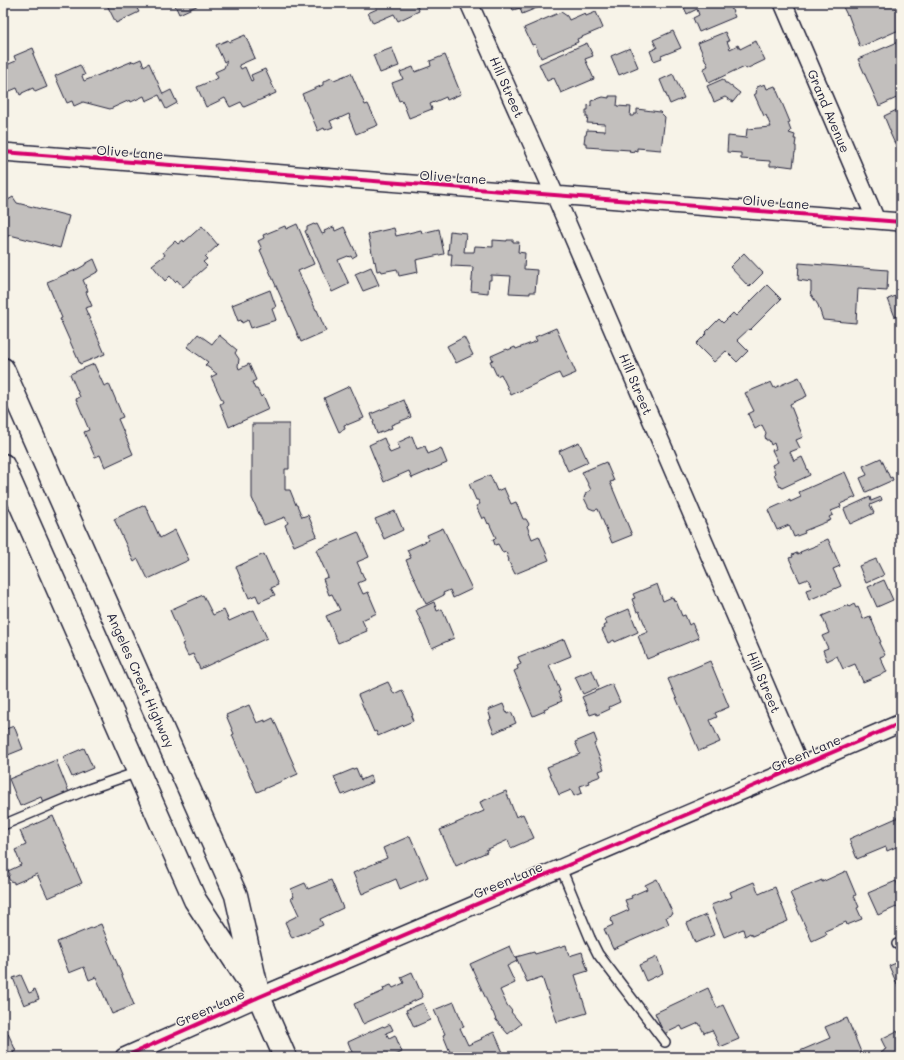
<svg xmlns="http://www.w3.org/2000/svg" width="904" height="1060" font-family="Mali,sans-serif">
<rect width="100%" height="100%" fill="#f7f3e8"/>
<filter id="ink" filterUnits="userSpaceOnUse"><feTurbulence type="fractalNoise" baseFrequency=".025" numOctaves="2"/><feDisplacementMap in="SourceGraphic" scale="8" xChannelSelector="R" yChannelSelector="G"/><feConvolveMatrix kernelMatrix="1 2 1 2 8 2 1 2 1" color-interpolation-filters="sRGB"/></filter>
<g filter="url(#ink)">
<path fill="#c2bfbd" stroke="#22223b" d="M106 3H134L139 12 116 23Z
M174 3H203L179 14Z
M374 3H416L419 11 398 21 394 14 373 23 368 13 377 9Z
M510 3H549L522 14 520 8 513 10Z
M682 3H729L735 17 699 32 693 18 699 15 697 9 687 14Z
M841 3H897L901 12V28L898 29 899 30 860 47 848 14 847 15Z
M561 12 567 16 569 20 585 13 586 16 596 12 603 28 577 39 578 42 541 58 535 44 532 45 524 28Z
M673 31 681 48 661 56 662 58 654 61 650 51 657 48 653 40Z
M725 32 729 41H727L730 49 738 45 740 49 756 41 765 60 746 69 745 67 736 71V70L709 83 703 69 708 66 698 43Z
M245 35 255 58 239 65 241 69 245 67 251 81 253 80 251 75 265 69 276 93 244 107 241 102 230 107 225 98 206 107 197 87 218 78 215 72 224 68 227 60 224 62 216 45 228 40 229 42Z
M900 41 901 96 879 106 858 59Z
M587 43 593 56 585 59 594 79 561 93 554 78 547 81 539 64Z
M33 48 35 53 33 54 47 87 35 92 33 88 22 93V94L20 95 17 88 3 94V72L5 71 4 66 16 61 14 56Z
M392 48 399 66 380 73 373 55Z
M630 48 638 67 619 75 611 56Z
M445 55 461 94 447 100 446 97 430 104 432 109 409 118 402 100 399 101 392 83 403 79 400 72 413 67 415 72 431 66 430 61Z
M141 59 144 66 149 63 163 94 171 90 177 103 166 109 159 95 146 101 144 96 131 102 130 100 110 109 83 102 74 106 72 101 67 103 55 76 80 65 85 75 82 76 84 81 133 61 134 62Z
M351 73 365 105 368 104 378 125 356 134 349 117H350L349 114 338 119 337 118 330 121 333 127 325 130 324 128 318 131 302 94 323 85V82L331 78 334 80Z
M673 74 684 98 670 104 660 80Z
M723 79 725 83H727L740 93 733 102 725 97 714 102 707 86Z
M765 84 767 89 775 86 790 122 788 123 791 131 789 133 795 135 794 139H796L795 146H796V152H795L793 167 778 165 777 166H770V161L741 159V153L727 152 728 136 746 138 747 129 771 127 766 115 764 116 754 94H756L757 87Z
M609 96H618L617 106 631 107 630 116H633L634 114H637V109L660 112 665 117 661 150 637 148V151L634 150V152L629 151 630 150 586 147V143H584L585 135H586L587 130 605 131V124L587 123 588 117H586V110H588V105L591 106V101L603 97 609 98Z
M901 108V144L896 146 890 133H891L884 116Z
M13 197 17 203 69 216 60 248 10 235 3 239V203Z
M297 224 314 264 298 271 316 310H317L326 331 301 342 260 250 262 249 258 241 264 238 263 235 285 226 286 229Z
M314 224 315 225 317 224 322 234 325 233 324 231 334 227 335 231 344 227 357 255 352 258 351 256 349 257 348 256 338 260 349 284 332 292 305 231 307 230V227Z
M202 226 218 245 205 257 207 259 203 262 207 266 183 287 177 280 175 282 170 276 165 281 152 265 165 255 163 252 175 241 178 244 183 240 184 242Z
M394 228 396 236 421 230 422 233 439 229 444 254 416 260 418 272 399 276 397 269 382 272 381 270 377 271 375 261 374 262 368 234Z
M450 231 466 233 464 252H474L475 246 493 247V240L507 241V240H513V242H519L518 252 525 253 524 269 537 270 535 292H530V294L509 293 511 276 491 275V280H489L488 293 471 291 473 267 451 266 452 254H448Z
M744 253 763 273 749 287 730 267Z
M94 259 99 271 83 280 88 291 86 292 92 306 85 308 105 354 80 364 60 319 62 318 47 282 78 269 85 265V264Z
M799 263 888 270 887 291 858 289 856 323 823 320 818 305 810 293 811 292V282L798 280Z
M371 267 379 285 363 291 355 274Z
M767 285 781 299 750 330 749 329 737 340 748 351 737 362 726 351 714 362 696 344 707 333 706 332 719 319 723 323 733 313 736 316Z
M270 290 276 307 272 309 276 320 251 328 248 320 242 323 241 320 238 321 232 305Z
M901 294V315L895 317 888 299Z
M556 328 576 373 562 379 559 373 511 395 501 374 497 376 490 361 493 360 491 356 507 349 508 350 515 347 516 349 537 341 535 337Z
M198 334 212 344 219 335 237 350 235 353 239 359 238 366 239 369 249 364 256 380 252 382 255 389H257L261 397 263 395 269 409 229 427 220 404 223 402 211 377 217 374 205 365 208 362 187 347Z
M464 337 473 355 456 363 447 346Z
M94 364 104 386 109 384 123 417 118 419 133 454 105 467 100 455 95 457 84 432 89 430 76 399 80 397 70 374Z
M799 377 807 396 790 404 803 437 796 440 800 448 790 452 794 461 802 457 810 475 782 488 781 486 780 487 774 474 775 473 772 465 778 462 772 450 776 449 774 443 771 445 769 440H766L765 436 766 433 762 425 755 429 748 414 754 411 745 393 771 382 774 388Z
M350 386 364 418 347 425V424L344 425 345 429 339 432 324 398Z
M404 400 411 417 391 425 392 428 377 434 373 422H374L371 414Z
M252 424H289V469H285V490H290L296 505H297L302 517 308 515 317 536 294 546 285 525 288 523 285 517 264 525 252 498Z
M412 436 417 449 425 446 428 454 441 448 447 463 412 478 409 471 384 482 369 445 384 438 390 453 400 449 397 443Z
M579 442 588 462 568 471 559 451Z
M881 458 890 478 892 477 893 480 866 492 860 478 867 475 863 466Z
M606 462 614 481 610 482 632 535 612 543 598 509 594 510 589 508 584 498 586 493 591 490 582 472Z
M845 472 856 497 840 504 841 507 831 511 833 515 829 517 831 520 804 531 805 533 794 537 789 525 777 530 768 510 790 500V502L801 497 799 492Z
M490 475 497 491 504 488 511 504 516 502 523 519H526L529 524 527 526 532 539 539 536 549 560 515 574 508 560H509L506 552 503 553 498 544 495 545 493 539 496 538 489 523 488 524 485 517 482 519 476 506 480 504 478 500H476L469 484Z
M870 497 871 501 881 497 882 500 870 505 874 513 850 524 844 509Z
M145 505 160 538 175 530 189 560 148 579 138 559 134 562 114 519Z
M395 511 403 530 384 539 375 519Z
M443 528 472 589 453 598 450 590 443 593 444 595 426 604 406 560 411 558 407 550 429 540 427 535Z
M358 532 369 557 357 562 365 580 358 583 363 594 368 592 377 613 362 620 367 631 338 643 326 616 340 610 332 594 329 595 323 579 328 577 316 550Z
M828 539 840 566 833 569 841 586 809 600 806 590 812 588 808 579 800 582 789 558 793 557 792 555 797 553V555L801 553 800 552 820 544 819 543Z
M264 554 278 585 271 588 275 595 259 602 256 595 249 598 236 567Z
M876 559 884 575 866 583 859 566Z
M884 580 893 600 877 607 868 587Z
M657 584 663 601 672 597 675 602 676 601 682 616 685 615 689 625 692 623 699 638 647 659 638 636 648 632 639 611 637 612 632 599 635 598 633 594Z
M203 595 213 615 224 610 229 621 254 610 267 638 200 669 193 654 188 656 182 644 184 643 170 610Z
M434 602 437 611 442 609 454 638 432 648 416 610Z
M854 604 856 608 858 607 863 619 870 616 881 642 879 643 885 655 880 657 887 672 863 682 855 664 843 669 837 656 827 661 823 650 828 648 822 636 829 633 822 616 848 605 849 607Z
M629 609 638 632 615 642 614 640 608 643 602 630 605 628 604 626 607 624 605 619Z
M564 639 571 656 549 665 560 691 558 692 562 701 544 709 545 711 533 716 514 671 518 669 517 666 521 664 518 657Z
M710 661 729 707 715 713 717 717 710 720 720 742 699 751 668 679Z
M592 670 599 687 583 694 575 677Z
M388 682 394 694 402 690 413 715 411 716 413 721 378 736 376 731 374 732 358 695Z
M612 684 620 702 609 707 610 709 597 715 596 713 590 715 582 697Z
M503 704 507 714 511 712 516 723 494 733 489 720 491 719 488 710Z
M249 705 257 723 265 720V722L273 718 298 774 257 792 232 735 234 734 226 715Z
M14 726 23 749 3 757V730Z
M594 734 597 742 594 744 604 769 599 771 601 776 588 781 589 783 580 786 582 793 574 796 571 790 559 795 547 767 580 754 575 742Z
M84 748 93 768 72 777 63 757Z
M56 760 70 795 44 805 41 797 20 806 9 779Z
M356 768 361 780 370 776 373 782 342 795 334 777Z
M506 791 516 817 523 814 534 838 511 848 508 840 486 850 487 852 456 866 440 830 484 811 480 802Z
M53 816 82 883 48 898 37 874 14 884V882L10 881 8 877 10 874 8 871 21 865 15 850 26 845 20 831Z
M901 816V845L887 851 886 847 857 859 849 839Z
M410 836 428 877 400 889 396 879 362 894 353 873 387 858 383 848Z
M846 871 856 895 854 896 859 907 857 908 862 919 847 925 846 922 825 931 827 934 812 941 790 893 822 880V882Z
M657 879 673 914 666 917 669 924 613 949 604 929 613 925 611 920 612 919 611 918 629 910 625 900 632 898 631 896 647 889 645 885Z
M331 880 343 908 320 919 323 925 292 938 285 922 299 915 291 898 294 897 291 889 305 883 308 889Z
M896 881 901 893V905L878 915 868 893Z
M754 882 759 894 775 887 788 921 752 936 750 933 745 936 743 929 724 937 711 905 732 897 730 892Z
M706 915 714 935 695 943 687 923Z
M101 924 134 1005 112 1014 96 977 89 980 84 967 69 973 57 942Z
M566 945 569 956 582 952 588 971 575 975 587 1013 557 1022 542 977 527 982 516 957 534 952 535 954Z
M510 946 517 961 507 966 515 983 500 990 507 1005 512 1011 511 1012 521 1024 508 1034 496 1020 493 1012H492L470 964Z
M657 957 663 973 646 981 639 965Z
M901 961V993L889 966Z
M412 972 423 997 363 1024 354 1004 384 991 383 988 391 985 393 988 404 983 401 977Z
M21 975 29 993 34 991 33 990 35 989 39 999 24 1005 13 978Z
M708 988 717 1008 723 1005 739 1039 720 1047 712 1030 704 1033 699 1023 683 1030 681 1026 664 1034 655 1013Z
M454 1002 464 1027 460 1028 468 1045 482 1039 481 1038 494 1032 505 1057H452L443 1035 445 1034 434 1010Z
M423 1003 430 1020 414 1027 406 1010Z
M847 1018 863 1057H786L830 1038 825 1027Z
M390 1024 393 1030 386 1033 389 1038 395 1035 402 1052 392 1057H354L348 1042 383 1026 384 1027Z
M6 1029 16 1051 13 1052 15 1057H3V1031Z
M897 1031 901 1038V1057H882L880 1053 884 1051V1050L886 1049 881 1039Z"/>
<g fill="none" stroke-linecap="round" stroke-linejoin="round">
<defs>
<path id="service" d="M3 825 86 790 138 772
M561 868 590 938 598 954 665 1042
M897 944 901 943"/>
<path id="minor" d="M469 3 555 195 800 766
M783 3 876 220
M3 152 901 222
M124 1057 259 997 901 723"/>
<path id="primary" d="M3 369 236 895 259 997
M3 465 195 900 259 997 285 1057"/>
</defs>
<use href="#service" stroke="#22223b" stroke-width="12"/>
<use href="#minor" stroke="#22223b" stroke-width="20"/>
<use href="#primary" stroke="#22223b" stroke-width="25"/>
<use href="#service" stroke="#f7f3e8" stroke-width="9"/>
<use href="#minor" stroke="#f7f3e8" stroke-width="17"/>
<use href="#primary" stroke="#f7f3e8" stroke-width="22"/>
<defs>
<path id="cycleway" d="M3 152 901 222
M124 1057 259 997 901 723"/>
</defs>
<use href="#cycleway" stroke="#f7f3e8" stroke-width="6"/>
<use href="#cycleway" stroke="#d6006c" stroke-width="4"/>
</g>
</g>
<g text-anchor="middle" stroke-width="3" stroke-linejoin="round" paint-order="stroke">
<g font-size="13" fill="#22223b" stroke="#f7f3e8">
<text transform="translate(507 87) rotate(66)" y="5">Hill Street</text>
<text transform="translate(829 111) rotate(67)" y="5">Grand Avenue</text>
<text transform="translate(130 152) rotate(4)" y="5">Olive Lane</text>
<text transform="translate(453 177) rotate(4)" y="5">Olive Lane</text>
<text transform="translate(776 202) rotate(4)" y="5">Olive Lane</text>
<text transform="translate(636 384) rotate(67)" y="5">Hill Street</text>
<text transform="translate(141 680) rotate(66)" y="5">Angeles Crest Highway</text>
<text transform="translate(764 682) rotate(67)" y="5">Hill Street</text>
<text transform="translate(806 753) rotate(-23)" y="5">Green Lane</text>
<text transform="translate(508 880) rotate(-23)" y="5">Green Lane</text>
<text transform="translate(210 1008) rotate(-24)" y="5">Green Lane</text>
</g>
</g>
<rect width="904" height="1060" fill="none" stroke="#f7f3e8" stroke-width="16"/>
<rect x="8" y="8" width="888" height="1044" fill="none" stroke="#22223b" stroke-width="1.5" filter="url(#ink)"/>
</svg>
